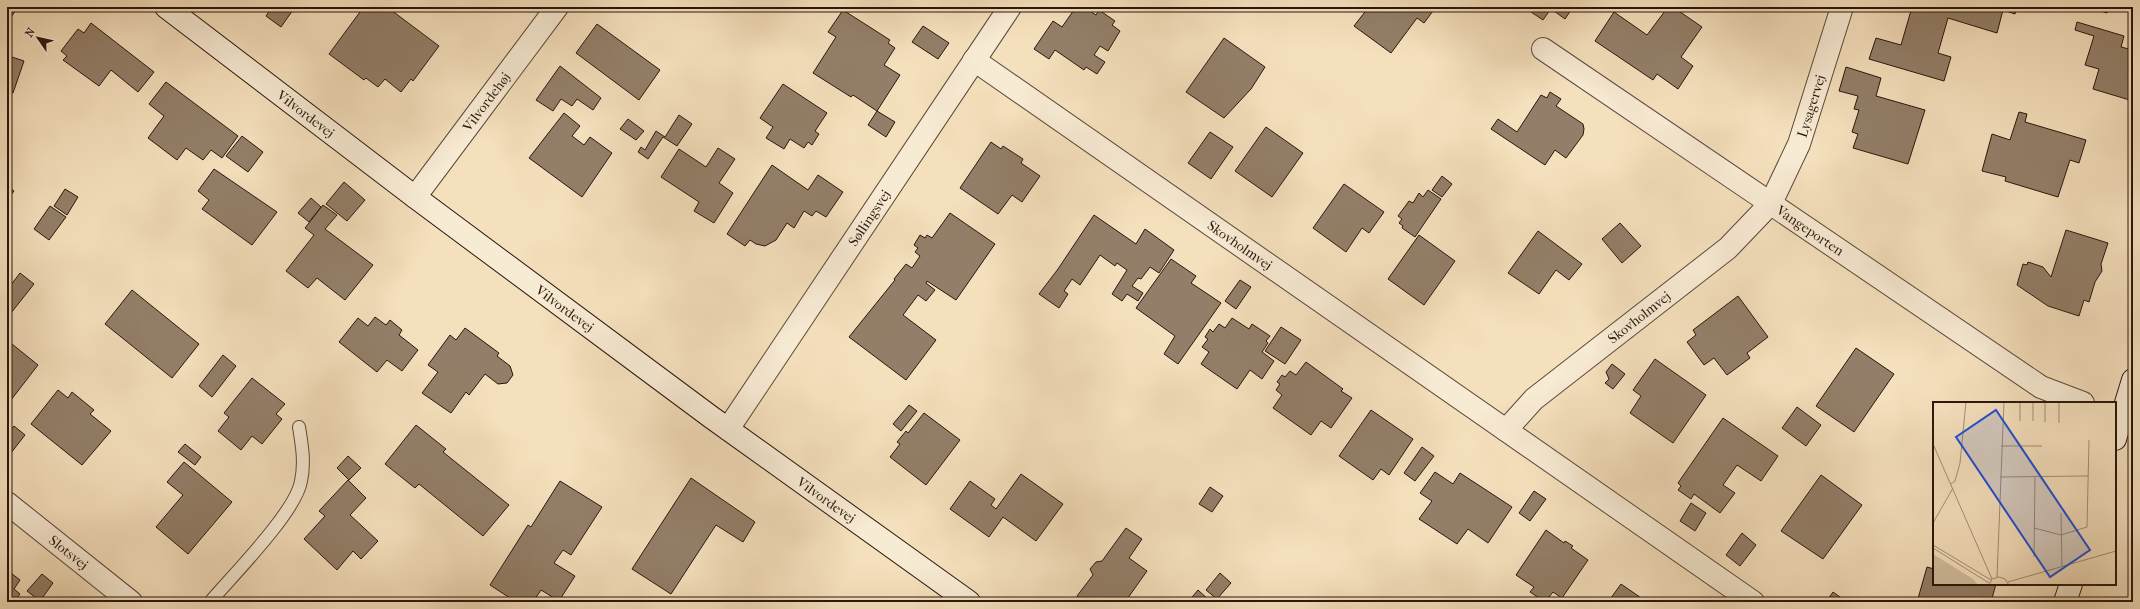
<svg xmlns="http://www.w3.org/2000/svg" width="2140" height="609" font-family="'IM FELL French Canon',serif">
<rect width="100%" height="100%" fill="#f5e0bd"/>
<filter id="stains"><feTurbulence type="fractalNoise" baseFrequency=".005" numOctaves="4"/><feColorMatrix values="0 0 0 0 .2 0 0 0 0 .09 0 0 0 0 .02 0 0 0 .5 -.17"/></filter>
<radialGradient id="worn" r=".72"><stop offset=".6" stop-color="#630" stop-opacity="0"/><stop offset="1" stop-color="#630" stop-opacity=".3"/></radialGradient>
<path fill="#937f69" stroke="#29160d" d="M7 7H18L7 23Z
M272 7H295L281 27 266 16Z
M353 7H387L439 46 413 81 411 79 401 92 385 79 378 87 366 78 364 80 329 54 360 12Z
M1076 7H1084L1096 15 1099 10 1115 21 1112 25 1120 31 1108 51 1100 46 1094 55 1105 62 1097 74 1086 67 1084 70 1055 50 1049 59 1034 49 1053 21 1062 27Z
M1366 7H1436L1424 23 1417 18 1391 53 1354 26 1368 8Z
M1534 7H1552L1543 20 1531 12Z
M1557 7H1573L1565 19 1554 11Z
M1668 7H1673L1702 27 1681 57 1693 66 1678 89 1657 74 1653 80 1595 41 1614 12 1647 35Z
M1912 7H2017L2015 14 2003 10 1997 33 1948 18 1938 53 1951 57 1944 81 1869 59 1876 38 1901 45Z
M2089 7H2108L2107 13Z
M843 10 890 40 888 43 895 48 884 65 900 75 877 111 853 95 851 97 813 73 836 37 828 32Z
M2077 22 2124 36 2121 47 2133 50V101L2093 89 2099 69 2085 65 2094 36 2075 30Z
M91 23 154 72 138 92 111 70 99 86 63 60 67 56 61 51 78 29 84 33Z
M597 24 660 70 639 100 576 53Z
M923 26 949 43 938 59 912 42Z
M1224 38 1265 67 1251 89 1224 118 1186 92Z
M9 56 24 61 13 93 7 91Z
M560 66 601 98 593 110 577 99 572 106 561 99 553 111 536 100Z
M1846 67 1881 78 1876 96 1925 110 1908 164 1853 148 1858 134 1852 132 1859 110 1854 109 1858 96 1839 91Z
M166 82 238 136 222 158 211 150 203 160 186 148 177 160 148 138 164 116 149 104Z
M783 84 827 113 815 131 819 134 812 145 808 142 804 148 790 139 784 149 766 138 773 127 760 118Z
M1550 92 1561 99 1556 106 1583 124 1584 129 1583 135 1566 158 1555 150 1545 165 1491 129 1498 119 1517 132 1541 95 1547 98Z
M877 111 895 122 886 137 868 125Z
M2019 112 2027 114 2025 122 2086 140 2079 163 2070 160 2058 197 2005 181 2006 177 1982 171 1992 134 2010 140Z
M564 113 580 126 572 136 584 145 590 137 612 153 582 197 529 158Z
M679 115 692 124 677 146 663 137 648 159 638 152 641 147 645 150 656 131 665 137Z
M628 119 644 131 636 140 620 129Z
M1266 127 1303 153 1272 197 1235 171Z
M1210 132 1233 147 1211 179 1188 163Z
M242 136 263 152 248 172 226 156Z
M991 142 1001 149 1003 146 1023 159 1021 163 1040 176 1022 202 1012 195 998 214 960 188Z
M718 148 735 159 719 183 733 193 714 223 694 211 699 202 661 177 679 149 706 167Z
M772 165 808 190 818 175 843 192 826 217 816 211 812 216 804 211 794 228 787 223 776 240 765 246 756 244 750 240 745 246 727 234Z
M214 169 277 212 252 245 202 209 209 200 198 191Z
M1442 176 1452 184 1442 197 1432 190Z
M344 182 365 200 347 221 326 204Z
M1344 184 1384 212 1369 233 1362 228 1346 252 1313 228Z
M7 186 14 191 7 200Z
M65 189 78 197 67 215 54 206Z
M1428 190 1441 199 1415 237 1402 228 1403 226 1399 223 1402 219 1398 216 1409 201 1413 203 1419 193 1423 197Z
M311 198 321 207 309 222 298 213Z
M323 205 337 215 325 229 373 265 345 300 317 278 308 288 286 271 314 235 305 228Z
M50 206 66 217 49 240 34 229Z
M950 213 995 244 956 300 927 281 926 283 935 290 926 301 918 295 903 315 936 340 906 380 849 337 895 280 894 279 906 264 912 268 920 256 915 252 918 248 914 245 920 235 925 238 927 235 932 238Z
M1094 215 1136 244 1145 229 1174 250 1159 273 1150 267 1141 279 1138 278 1132 286 1143 293 1138 301 1127 294 1122 301 1112 294 1127 270 1117 263 1115 266 1100 255 1080 285 1072 279 1064 291 1068 294 1059 308 1039 294 1058 269Z
M1620 223 1641 246 1622 263 1602 239Z
M2066 230 2108 243 2101 264 2102 271 2095 282 2089 302 2084 300 2079 316 2048 306 2017 285 2023 264 2027 265 2028 262 2043 267 2051 277Z
M1538 231 1582 264 1569 280 1556 270 1539 294 1508 273Z
M1419 235 1455 261 1424 305 1388 279Z
M1171 259 1196 276 1191 283 1221 303 1178 364 1164 354 1175 336 1136 308Z
M20 273 34 284 11 313 7 310V290Z
M1240 280 1251 287 1236 309 1225 301Z
M132 290 199 344 172 378 105 324Z
M1738 296 1768 337 1747 353 1750 358 1727 375 1714 358 1704 365 1687 342 1696 335 1693 330Z
M375 317 386 325 390 320 402 330 399 335 418 350 402 371 387 360 377 372 339 342 358 318 368 326Z
M1232 318 1249 329 1252 324 1270 336 1266 341 1268 343 1262 352 1274 361 1262 379 1250 370 1237 389 1201 364 1209 352 1202 347 1208 339 1205 337 1210 329 1213 332 1219 324 1225 328Z
M1281 327 1301 340 1285 364 1265 351Z
M465 328 499 353 497 356 510 366 513 375 507 383 498 384 485 374 469 395 466 392 451 413 422 393 438 372 428 365 450 335 456 340Z
M7 340 38 365 11 400 7 397Z
M1856 348 1894 374 1854 432 1816 406Z
M223 355 236 366 212 397 199 386Z
M1655 359 1706 395 1673 443 1630 413 1641 396 1633 390Z
M1306 362 1343 389 1341 391 1352 398 1331 428 1321 421 1311 435 1273 408 1282 395 1276 390 1280 384 1277 382 1282 375 1285 377 1290 371 1296 375Z
M1612 364 1625 374 1613 389 1605 383 1609 379 1606 372Z
M252 378 285 404 276 414 282 419 262 444 252 436 241 450 218 431 229 417 224 413Z
M58 390 68 398 72 392 94 410 90 414 111 431 82 465 31 424Z
M909 405 917 411 901 431 893 424Z
M1797 407 1821 425 1806 446 1782 428Z
M1371 410 1413 439 1389 475 1381 469 1373 480 1339 456Z
M924 413 960 440 926 485 890 457 900 444 897 442 906 431 908 433Z
M1723 418 1778 456 1761 481 1737 465 1723 485 1735 493 1720 513 1694 494 1691 499 1678 490 1681 486 1678 483Z
M416 425 446 449 443 452 509 505 483 536 419 484 415 488 385 464Z
M14 426 25 435 7 458V435Z
M185 444 201 457 195 465 178 452Z
M1422 447 1434 456 1415 481 1404 473Z
M348 456 361 468 349 480 337 468Z
M184 462 232 502 188 554 156 527 183 495 167 482Z
M1435 472 1453 484 1460 473 1512 507 1488 543 1468 529 1457 544 1419 519 1432 501 1420 493Z
M1021 474 1063 504 1036 541 1003 517 989 537 950 509 970 481 995 499 991 505 996 509Z
M1821 475 1862 505 1823 559 1781 531Z
M691 478 755 522 743 542 716 525 671 594 632 569Z
M348 480 366 498 350 515 378 541 361 559 353 551 337 570 304 539 325 516 319 511Z
M560 481 602 507 571 555 563 550 554 563 575 576 559 601 541 590 533 602H516L490 585 528 525 531 527Z
M1210 487 1223 496 1212 512 1199 504Z
M1534 491 1546 499 1530 521 1519 513Z
M1691 503 1706 513 1695 531 1680 521Z
M1126 528 1142 539 1129 558 1147 571 1125 602H1085L1077 596 1093 575 1090 569 1096 562 1102 561Z
M1546 530 1564 543 1565 541 1573 546 1571 548 1588 560 1562 598 1553 592 1545 602 1530 592 1534 587 1516 575Z
M1742 533 1756 545 1740 566 1726 555Z
M1927 567 1934 569V584H1996L1991 602H1917Z
M7 570 20 580 14 589 20 594 14 602H7Z
M1220 573 1231 583 1217 599 1206 590Z
M42 574 53 583 40 601 27 591Z
M1621 584 1647 602H1608Z
M1198 590 1210 601V602H1188Z
M1833 592 1847 602H1826Z"/>
<g fill="none" stroke-linecap="round" stroke-linejoin="round">
<defs>
<path id="lane" d="M210 602C232 576 296 512 301 481 305 463 302 445 299 427"/>
<g id="street">
<path id="s1" d="M1543 49 2041 387 2083 403"/>
<path id="s2" d="M974 60 1753 602"/>
<path id="s3" d="M415 197 557 7"/>
<path id="s4" d="M728 429 1010 7"/>
<path id="s5" d="M1506 430 1534 399 1728 248 1771 203 1799 144 1842 7"/>
<path id="s6" d="M7 503 131 602"/>
</g>
<g id="secondary">
<path id="s7" d="M166 7 415 197 711 417 969 602"/>
<path d="M2115 439 2133 380"/>
<path d="M2065 602 2071 584"/>
</g>
</defs>
<use href="#lane" stroke="#5c4839" stroke-width="14"/>
<use href="#street" stroke="#5c4839" stroke-width="24"/>
<use href="#secondary" stroke="#29160d" stroke-width="24"/>
<use href="#lane" stroke="#f8ebd4" stroke-width="12"/>
<use href="#street" stroke="#f8ebd4" stroke-width="22"/>
<use href="#secondary" stroke="#f8ebd4" stroke-width="22"/>
</g>
<g text-anchor="middle" stroke-width="3" stroke-linejoin="round" paint-order="stroke">
<g font-size="14" fill="#29160d" stroke="#f8ebd4">
<text dy="5" stroke="none"><textPath href="#s3" startOffset="119">Vilvordehøj</textPath></text>
<text dy="5" stroke="none"><textPath href="#s5" startOffset="455">Lysagervej</textPath></text>
<text dy="5" stroke="none"><textPath href="#s7" startOffset="176">Vilvordevej</textPath></text>
<text dy="5" stroke="none"><textPath href="#s4" startOffset="254">Søllingsvej</textPath></text>
<text dy="5" stroke="none"><textPath href="#s1" startOffset="323">Vangeporten</textPath></text>
<text dy="5" stroke="none"><textPath href="#s2" startOffset="324">Skovholmvej</textPath></text>
<text dy="5" stroke="none"><textPath href="#s7" startOffset="500">Vilvordevej</textPath></text>
<text dy="5" stroke="none"><textPath href="#s5" startOffset="175">Skovholmvej</textPath></text>
<text dy="5" stroke="none"><textPath href="#s7" startOffset="824">Vilvordevej</textPath></text>
<text dy="5" stroke="none"><textPath href="#s6" startOffset="79">Slotsvej</textPath></text>
</g>
</g>
<g transform="translate(1933 402)">
<rect width="183" height="183" fill="#f5e0bd"/>
<path d="M0 152 40 177 45 183H0Z" fill="#d2be9f"/>
<path fill="none" stroke="#a38f77" stroke-width="1" d="M112 0V20M87 19V0M100 19V0M126 21V0M0 42 59 177M68 44H109M67 75 155 74M18 82 22 79 27 61 33 0M128 111 129 165M0 121 20 86M101 126 128 133 154 125 156 38M0 143 58 178M0 146 56 181M101 155 102 75M64 175 71 0M75 180 183 149M56 183 59 177 66 175 72 177 76 183"/>
<path fill="#1d4ed8" fill-opacity="0.15" stroke="#1d4ed8" stroke-width="2" d="M63 8 157 148 117 175 23 35Z"/>
<rect width="183" height="183" fill="none" stroke="#29160d" stroke-width="2"/>
</g>
<rect width="2140" height="609" fill="none" stroke="#f5e0bd" stroke-width="24"/>
<rect x="8" y="8" width="2124" height="593" fill="none" stroke="#29160d" stroke-width="2"/>
<rect x="12" y="12" width="2116" height="585" fill="none" stroke="#29160d"/>
<g transform="translate(38 38) rotate(304)" stroke="#f8ebd4" stroke-width="3" paint-order="stroke">
<path d="M0-3L7 15L0 10L-7 15Z" fill="#29160d"/>
<text y="-6" font-size="11" font-weight="bold" text-anchor="middle" fill="#29160d">N</text>
</g>
<rect width="100%" height="100%" filter="url(#stains)"/>
<rect width="100%" height="100%" fill="url(#worn)"/>
</svg>
